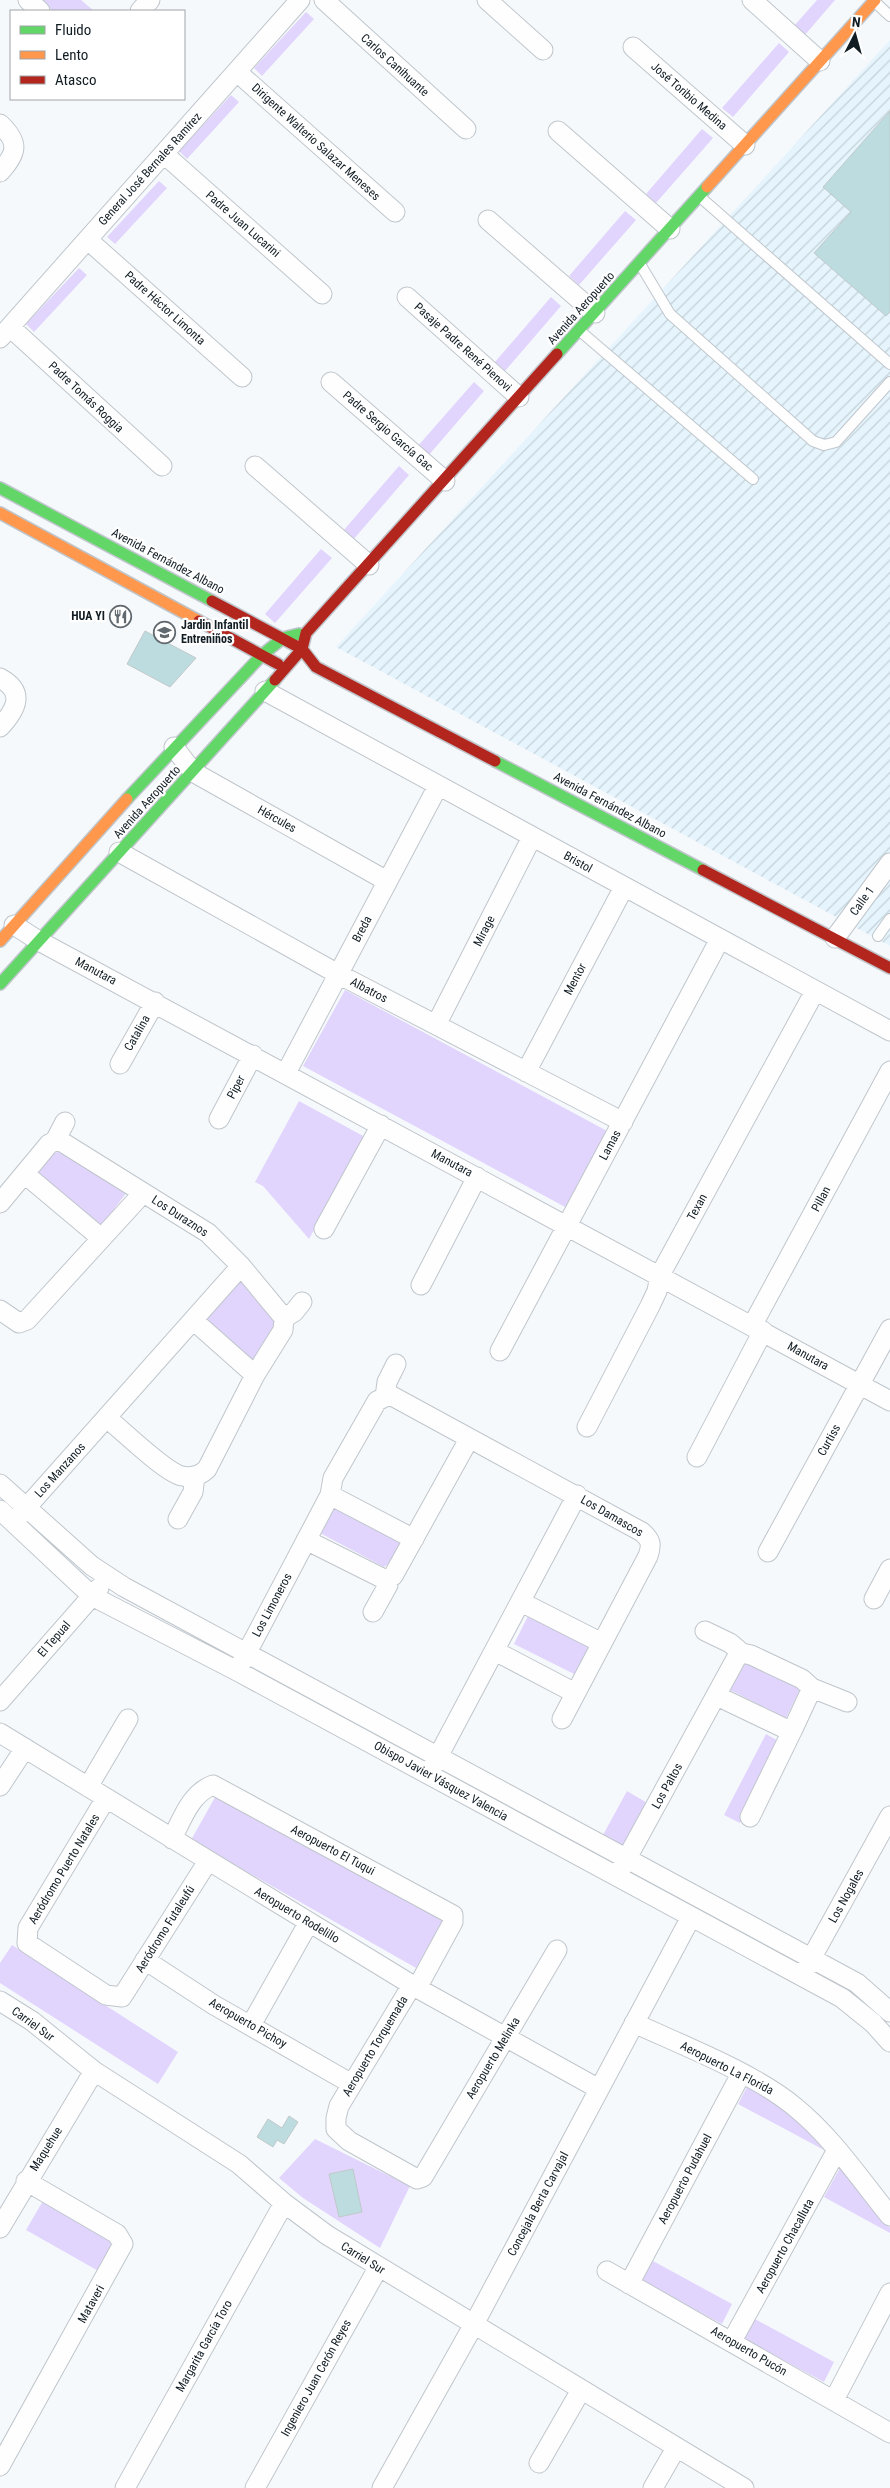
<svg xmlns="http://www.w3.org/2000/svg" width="890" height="2488" font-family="'Roboto Condensed',sans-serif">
<defs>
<pattern id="industrial-furrows" width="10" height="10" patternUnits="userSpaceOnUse" patternTransform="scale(1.25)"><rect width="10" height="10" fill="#e6f4fd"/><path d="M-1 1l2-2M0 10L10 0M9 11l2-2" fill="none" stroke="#c4d1d9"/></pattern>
</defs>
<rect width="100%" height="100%" fill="#f6f9fc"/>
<path fill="url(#industrial-furrows)" d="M890 40V946L336 647Z"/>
<path fill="#e1d5fd" d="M41 0H81L94 11H53Z
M817 0H835L804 36 793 27Z
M306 12 314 19 262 76 254 68Z
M779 43 789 52 733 117 722 108Z
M231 95 239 102 187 159 179 151Z
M702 129 713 138 656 203 646 194Z
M159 181 167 188 115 244 107 237Z
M625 211 636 220 579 285 569 276Z
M79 268 87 275 34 332 26 324Z
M551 297 561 306 505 371 495 362Z
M474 382 484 391 428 456 417 447Z
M399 466 409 475 353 540 343 531Z
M321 549 332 558 275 623 265 614Z
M345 990 609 1132 567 1208 303 1066Z
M299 1101 365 1137 309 1239 263 1186 255 1182Z
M61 1151 127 1192 99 1229 37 1174 49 1155Z
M234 1280 248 1281 277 1315V1328L259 1358 245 1361 207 1326 205 1309Z
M333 1505 402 1541 391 1562 384 1567 318 1532Z
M529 1614 596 1646 580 1677 514 1644Z
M743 1659 801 1687 786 1718 728 1689Z
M766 1734 782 1743 740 1823 724 1815Z
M627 1791 649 1804 624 1847 603 1835Z
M218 1792 443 1920 416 1968 191 1840Z
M12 1945 178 2052 158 2084 0 1983V1963Z
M748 2085 790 2108 824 2150 738 2104Z
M315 2139 410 2186 380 2248 303 2198 279 2178Z
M841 2166 890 2228V2233L824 2197Z
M44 2199 108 2235C117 2250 110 2260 102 2273L26 2230Z
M653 2261 732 2304 722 2324 642 2281Z
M755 2319 834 2362 824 2382 744 2339Z"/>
<path fill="#bddcdf" stroke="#c0c9ca" d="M890 111V312L886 316 814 253 851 212 823 187Z
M145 631 196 658 170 687 127 664Z
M289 2116 298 2122 284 2144 277 2140 273 2147 257 2137 268 2119 282 2128Z
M353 2169 362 2212 339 2217 329 2174Z"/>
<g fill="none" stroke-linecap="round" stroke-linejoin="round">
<defs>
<path id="lane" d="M875 2 890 16
M699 196 890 364
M640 264 670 314 813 441 824 445 836 442 890 382
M580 331 753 479
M878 936 890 919"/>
<path id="street" d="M28 0 40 11
M324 0 466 129
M487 0 543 50
M752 0 820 61
M140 11 150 0
M633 47 745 145
M237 72 395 212
M0 124C20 143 17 153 0 172
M558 131 670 229
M164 154 322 294
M488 220 595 313
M88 240 242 377
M407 297 519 397
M10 327 162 466
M0 338 300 0
M331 382 445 481
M255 466 369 565
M0 678C26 692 16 710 0 727
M265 691 890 1031
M174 747 193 772 387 881
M119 852 338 974 623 1122
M14 925 39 941 890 1401
M835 938 890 863
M436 1025 532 837
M120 1064 155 1002
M526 1072 624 887
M286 1073 438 786
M219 1119 253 1055
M55 1141 65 1122
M26 1175 101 1238
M0 1203 49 1144 55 1141 62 1142 208 1233 241 1266 284 1318
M324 1229 381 1125
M421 1285 477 1177
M0 1310 19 1323 27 1320 143 1193
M284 1318 294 1312 302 1302
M193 1320 255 1375
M752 1326 890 1071
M500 1351 720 939
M385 1397 387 1382 396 1364
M108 1419C123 1431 166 1473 182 1476 192 1478 200 1476 207 1469L255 1375 283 1330 284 1318
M587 1427 650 1306 657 1291 660 1275 815 991
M697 1457 763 1331
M0 1484 92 1566 124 1587 857 1983 890 2012
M330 1495 414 1539
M0 1510 92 1596 237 1671 842 1998 873 2023 890 2042
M18 1517 241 1266
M178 1519 193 1492 195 1476
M306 1540 384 1579 393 1576 469 1439
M768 1552 890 1329
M874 1599 890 1569
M521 1602 602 1643
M373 1612 388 1585V1579
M705 1631 730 1643 742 1653
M495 1651 575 1693
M242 1662 330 1495 333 1478 377 1401 385 1397 392 1396 642 1532C651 1540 652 1544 648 1556L562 1719
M812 1688 847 1702
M0 1701 99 1588
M0 1733 417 1988 599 2089
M433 1766 577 1495
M0 1786 25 1748
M88 1787 128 1719
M106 1798 28 1928 27 1943 106 1995 122 1997 208 1861
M750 1817 793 1729
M172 1839C182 1819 191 1793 213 1785L453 1915V1922L417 1988
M621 1869 738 1655 742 1653 751 1655 802 1679 812 1688 793 1729 788 1730 717 1696
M145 1960 214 2005 352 2084
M806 1968 890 1816
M412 1985 339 2106 336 2118V2129L349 2141 417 2179 423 2177 557 1950
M0 2001 32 2021 94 2071 239 2164 284 2203 327 2235 744 2488
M634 2023C684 2046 754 2073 795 2107 832 2137 860 2179 890 2216
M251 2025 309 1922
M0 2228 94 2071
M607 2271 890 2433
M629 2284 741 2074
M732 2341 837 2150
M834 2400 890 2293
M539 2463 581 2390
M0 2466 123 2244 117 2234 26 2181
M125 2488 284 2203
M255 2488 378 2268
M382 2488 473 2326 691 1917
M653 2488 676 2448"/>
<path id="fast" d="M557 354 707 187
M0 488 212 601
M495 761 703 870
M127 799 262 655 283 638 299 634
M0 984 275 680"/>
<path id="slow" d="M707 187 875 0
M0 513 199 621
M0 941 127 799"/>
<path id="jam" d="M212 601 302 649 316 667 495 761
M199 621 278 664
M275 680 302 649 306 633 557 354
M703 870 890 968"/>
</defs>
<use href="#lane" stroke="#bfc6cb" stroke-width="12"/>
<use href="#street" stroke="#bfc6cb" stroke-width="21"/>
<use href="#fast" stroke="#bfc6cb" stroke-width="14"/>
<use href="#slow" stroke="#bfc6cb" stroke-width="14"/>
<use href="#jam" stroke="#bfc6cb" stroke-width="14"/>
<use href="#lane" stroke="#fefeff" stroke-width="10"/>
<use href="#street" stroke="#fefeff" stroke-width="19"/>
<use href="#fast" stroke="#63d668" stroke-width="11"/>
<use href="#slow" stroke="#ff974d" stroke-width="11"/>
<use href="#jam" stroke="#b3261e" stroke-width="11"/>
</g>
<defs>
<symbol id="restaurant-ring" viewBox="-11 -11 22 22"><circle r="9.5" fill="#fff" stroke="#61696f" stroke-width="1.5"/><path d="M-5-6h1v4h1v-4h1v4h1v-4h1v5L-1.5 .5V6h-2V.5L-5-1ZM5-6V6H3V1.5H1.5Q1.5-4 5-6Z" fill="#61696f"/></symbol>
<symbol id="school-ring" viewBox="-11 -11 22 22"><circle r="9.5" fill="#fff" stroke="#61696f" stroke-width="1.5"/><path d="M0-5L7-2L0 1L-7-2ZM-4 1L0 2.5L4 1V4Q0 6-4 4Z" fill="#61696f"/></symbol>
</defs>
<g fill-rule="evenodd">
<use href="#restaurant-ring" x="108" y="604" width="25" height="25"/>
<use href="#school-ring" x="152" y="620" width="25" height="25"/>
</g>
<g text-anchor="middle" stroke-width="4.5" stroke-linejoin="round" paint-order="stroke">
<g font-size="12" fill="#111c23" stroke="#fff">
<text transform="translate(395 65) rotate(42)" y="4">Carlos Canihuante</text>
<text transform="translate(689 96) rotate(41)" y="4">José Toribio Medina</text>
<text transform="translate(316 142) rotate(42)" y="4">Dirigente Walterio Salazar Meneses</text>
<text transform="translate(150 169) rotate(-48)" y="4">General José Bernales Ramírez</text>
<text transform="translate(243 224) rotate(41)" y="4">Padre Juan Lucarini</text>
<text transform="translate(165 308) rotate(42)" y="4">Padre Héctor Limonta</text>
<text transform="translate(581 308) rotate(-48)" y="4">Avenida Aeropuerto</text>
<text transform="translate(463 347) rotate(42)" y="4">Pasaje Padre René Pienovi</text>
<text transform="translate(86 397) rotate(43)" y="4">Padre Tomás Roggia</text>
<text transform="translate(388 431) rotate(41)" y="4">Padre Sergio García Gac</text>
<text transform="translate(168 561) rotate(28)" y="4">Avenida Fernández Albano</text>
<text transform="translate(147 802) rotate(-48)" y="4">Avenida Aeropuerto</text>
<text transform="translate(610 805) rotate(28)" y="4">Avenida Fernández Albano</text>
<text transform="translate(277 819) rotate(29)" y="4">Hércules</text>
<text transform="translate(578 862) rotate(29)" y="4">Bristol</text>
<text transform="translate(862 901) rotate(-54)" y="4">Calle 1</text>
<text transform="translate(362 929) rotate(-62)" y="4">Breda</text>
<text transform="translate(484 931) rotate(-63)" y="4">Mirage</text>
<text transform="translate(96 971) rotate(28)" y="4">Manutara</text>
<text transform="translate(575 979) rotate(-62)" y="4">Mentor</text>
<text transform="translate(369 990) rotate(28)" y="4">Albatros</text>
<text transform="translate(137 1033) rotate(-60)" y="4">Catalina</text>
<text transform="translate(236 1087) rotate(-62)" y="4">Piper</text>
<text transform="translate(610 1145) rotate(-62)" y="4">Lamas</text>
<text transform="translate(452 1163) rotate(28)" y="4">Manutara</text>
<text transform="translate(821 1199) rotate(-62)" y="4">Pillan</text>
<text transform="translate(697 1207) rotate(-61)" y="4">Texan</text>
<text transform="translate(180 1216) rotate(33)" y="4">Los Duraznos</text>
<text transform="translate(808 1356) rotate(29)" y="4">Manutara</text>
<text transform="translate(829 1440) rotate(-61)" y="4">Curtiss</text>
<text transform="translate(60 1470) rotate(-48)" y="4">Los Manzanos</text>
<text transform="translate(612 1516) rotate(30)" y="4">Los Damascos</text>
<text transform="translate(272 1605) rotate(-62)" y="4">Los Limoneros</text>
<text transform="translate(54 1639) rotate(-49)" y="4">El Tepual</text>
<text transform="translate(441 1781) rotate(29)" y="4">Obispo Javier Vásquez Valencia</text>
<text transform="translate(667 1786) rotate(-61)" y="4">Los Paltos</text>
<text transform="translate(333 1850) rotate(28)" y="4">Aeropuerto El Tuqui</text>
<text transform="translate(64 1869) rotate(-59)" y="4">Aeródromo Puerto Natales</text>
<text transform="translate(846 1896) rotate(-61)" y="4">Los Nogales</text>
<text transform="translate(297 1915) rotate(31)" y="4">Aeropuerto Rodelillo</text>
<text transform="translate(165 1929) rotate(-58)" y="4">Aeródromo Futaleufú</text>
<text transform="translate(248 2023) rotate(30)" y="4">Aeropuerto Pichoy</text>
<text transform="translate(33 2024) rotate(36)" y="4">Carriel Sur</text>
<text transform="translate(375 2046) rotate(-59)" y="4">Aeropuerto Torquemada</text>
<text transform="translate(493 2058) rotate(-59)" y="4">Aeropuerto Melinka</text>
<text transform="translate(727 2068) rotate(27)" y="4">Aeropuerto La Florida</text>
<text transform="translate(46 2149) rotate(-58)" y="4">Maquehue</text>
<text transform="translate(685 2179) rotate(-62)" y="4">Aeropuerto Pudahuel</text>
<text transform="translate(538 2204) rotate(-62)" y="4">Concejala Berta Carvajal</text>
<text transform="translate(785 2246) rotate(-61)" y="4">Aeropuerto Chacalluta</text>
<text transform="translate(363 2258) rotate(32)" y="4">Carriel Sur</text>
<text transform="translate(91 2304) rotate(-61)" y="4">Mataveri</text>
<text transform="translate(204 2346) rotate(-61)" y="4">Margarita García Toro</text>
<text transform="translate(749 2351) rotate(30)" y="4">Aeropuerto Pucón</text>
<text transform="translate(316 2378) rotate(-61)" y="4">Ingeniero Juan Cerón Reyes</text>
</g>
<g font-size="12" font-weight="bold" fill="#111c23" stroke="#fff" text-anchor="end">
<text x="105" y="620">HUA YI</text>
<text x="181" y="629" text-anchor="start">Jardin Infantil<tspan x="181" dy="14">Entreniños</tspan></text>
</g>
</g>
<rect x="10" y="10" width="175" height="90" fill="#ffffff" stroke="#a0a4a7"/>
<rect x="20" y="26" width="25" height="8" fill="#63d668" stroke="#a0a4a7"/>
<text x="55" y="35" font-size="15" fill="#111c23">Fluido</text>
<rect x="20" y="51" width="25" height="8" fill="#ff974d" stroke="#a0a4a7"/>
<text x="55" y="60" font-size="15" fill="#111c23">Lento</text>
<rect x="20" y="76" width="25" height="8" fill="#b3261e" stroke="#a0a4a7"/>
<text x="55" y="85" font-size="15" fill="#111c23">Atasco</text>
<g transform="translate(855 35) rotate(6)" stroke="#ffffff" stroke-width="4" paint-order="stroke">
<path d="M0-4L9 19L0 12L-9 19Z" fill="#111c23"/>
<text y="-8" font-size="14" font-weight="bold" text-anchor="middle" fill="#111c23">N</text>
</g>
</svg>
